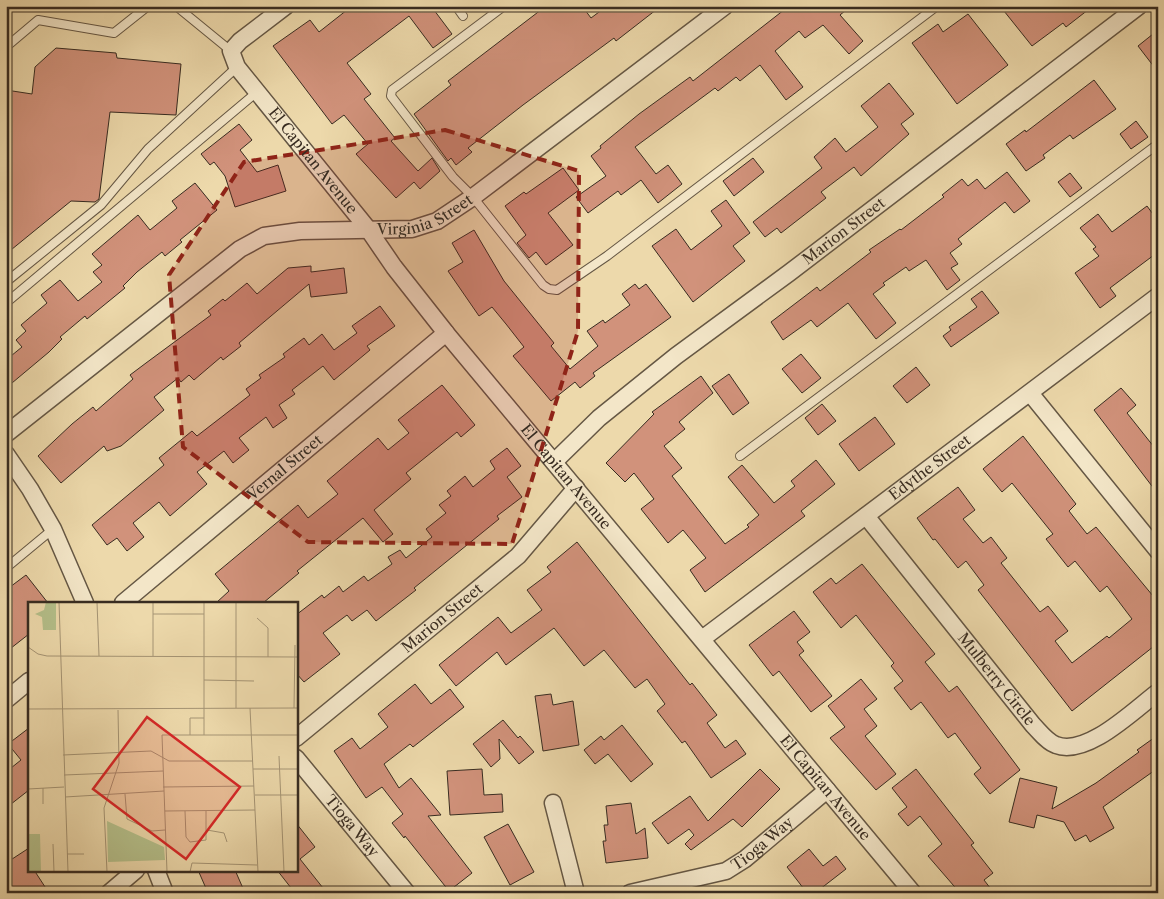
<svg xmlns="http://www.w3.org/2000/svg" width="1164" height="899" font-family="'Libre Caslon Text',serif">
<rect width="100%" height="100%" fill="#edd9ab"/>
<filter id="stains"><feTurbulence type="fractalNoise" baseFrequency=".004" numOctaves="4"/><feColorMatrix values="0 0 0 0 .2 0 0 0 0 .09 0 0 0 0 .02 0 0 0 .5 -.17"/></filter>
<radialGradient id="worn" r=".72"><stop offset=".6" stop-color="#630" stop-opacity="0"/><stop offset="1" stop-color="#630" stop-opacity=".3"/></radialGradient>
<path fill="#d1927b" stroke="#382c21" d="M352 6H431L452 34 433 48 409 16 347 63 371 94 364 99 395 138 391 141 418 171 432 158 440 171 420 189 414 182 396 198 356 154 368 144 344 115 332 124 273 46 310 20 319 32Z
M546 6H582L591 18 607 6H661L616 41 614 38 523 105 468 148 472 152 456 165 451 158 448 161 414 114 451 85 448 81Z
M789 6H851L840 15 863 41 849 54 823 25 805 38 799 31 775 51 803 87 786 100 760 65 740 81 736 77 718 91 715 88 635 147 656 174 668 165 682 184 658 203 641 180 621 195 618 191 588 213 576 197 606 176 591 156 601 148 600 146 639 114 690 77 693 81Z
M1000 6H1093L1066 27 1063 23 1032 46Z
M968 14 1008 65 957 104 912 43 938 24 943 32Z
M1158 30V72L1138 46Z
M56 48 116 53 117 58 181 64 176 115 110 112 99 199 95 202 71 201 6 254V90L32 94 35 67Z
M1094 80 1116 109 1073 139 1070 135 1043 155 1045 158 1026 171 1006 144 1025 130 1026 132Z
M889 83 914 114 901 124 909 134 861 176 854 167 821 192 826 198 781 233 777 228 765 237 753 222 822 168 814 157 835 138 846 152 878 127 861 106Z
M1136 121 1148 137 1131 149 1120 134Z
M239 124 252 140 240 150 257 172 278 165 286 191 235 207 225 176 214 162 210 165 201 154Z
M753 158 764 172 734 196 723 181Z
M563 168 579 190 548 213 573 245 546 265 536 252 529 258 517 243 526 235 505 206 524 192 526 194Z
M1007 172 1030 201 1014 213 1005 202 958 239 962 244 950 253 958 264 951 268 960 280 947 290 926 260 909 271 906 267 883 283 885 285 873 294 896 323 876 339 848 303 817 327 811 320 783 340 771 322 817 287 820 291 871 252 869 250 900 229 901 230 944 197 942 195 962 179 968 186 977 179 985 189Z
M1070 173 1082 188 1070 197 1058 182Z
M195 183 217 210 180 240 182 242 165 256 162 252 137 272 123 286 125 288 87 319 85 316 60 337 62 339 49 352 6 388V360L22 347 16 340 26 331 21 325 47 303 41 295 60 280 78 301 102 282 93 272 102 265 92 254 138 215 150 230 177 208 172 201Z
M726 200 750 233 733 246 745 261 693 302 652 246 676 229 691 250 722 226 711 211Z
M1147 206 1158 221V252L1110 288 1116 296 1100 308 1075 273 1099 256 1093 249 1096 247 1080 228 1098 214 1112 232Z
M474 230 504 281 554 343 551 346 570 369 598 346 587 331 603 320 605 323 630 305 622 294 635 284 639 289 646 284 671 317 593 373 595 376 580 388 575 382 551 401 513 356 524 347 506 324 492 307 479 316 448 271 463 262 452 243Z
M311 266V272L344 268 347 293 311 297 309 284 239 343 241 346 223 360 221 357 194 380 189 375 181 382 178 378 154 397 164 410 121 446 107 451 104 446 61 483 38 456 72 424 93 407 96 411 133 379 130 375 146 363 211 315 208 311 223 299 225 301 247 283 257 294 288 268Z
M982 291 999 313 951 347 943 336 951 330 949 327 977 307 971 299Z
M380 306 395 326 367 346 370 350 334 380 323 366 292 390 295 394 279 405 287 418 273 428 266 417 239 438 249 450 233 463 224 451 197 472 207 484 170 516 159 502 133 523 144 537 127 551 117 538 107 545 92 525 164 465 159 458 192 431 197 436 250 395 246 389 261 378 259 375 285 357 283 354 304 338 309 345 322 334 334 350 357 333 352 326Z
M801 354 821 378 802 393 782 369Z
M916 367 930 385 907 403 893 386Z
M729 374 749 403 733 415 712 386Z
M701 376 713 393 679 422 685 429 664 446 682 468 672 476 725 544 749 527 747 525 759 515 728 477 742 465 774 503 795 486 791 481 816 460 835 484 801 511 805 516 705 592 690 570 706 558 683 530 668 543 641 509 654 499 634 473 625 482 606 463 654 414 652 412Z
M442 385 475 425 461 437 457 432 406 473 411 479 374 510 393 534 383 542 363 518 297 571 299 573 263 603H216L229 591 215 574 298 505 308 518 338 494 327 481 378 438 388 450 409 433 398 420Z
M1121 388 1136 405 1127 413 1158 452V494L1094 410Z
M822 404 836 421 818 435 805 418Z
M875 417 895 444 859 471 839 444Z
M1023 436 1076 504 1069 511 1087 534 1096 527 1158 602V643L1072 711 978 590 984 585 966 561 958 568 935 539 933 540 917 518 958 487 975 510 963 519 983 543 991 537 1007 558 1001 563 1040 612 1048 606 1068 631 1055 641 1072 663 1107 636 1109 638 1132 619 1107 586 1100 592 1075 561 1068 567 1046 539 1053 534 1012 483 1002 492 983 469Z
M507 448 521 466 507 477 522 497 497 516 499 519 414 588 416 590 376 621 367 610 352 621 347 615 323 633 340 654 304 682 296 673V615L322 595 324 598 339 586 343 592 364 576 368 581 392 564 388 557 400 550 406 558 432 537 426 529 446 513 439 505 451 496 447 491 465 476 473 487 495 469 490 461Z
M577 542 690 685 692 683 717 715 707 723 725 748 736 740 746 754 711 778 685 741 682 743 657 711 665 704 647 679 635 688 604 650 584 666 554 628 506 665 497 652 456 686 439 665 498 617 511 633 542 610 527 590 551 572 547 567Z
M862 564 935 654 925 662 949 692 957 686 1020 770 990 794 974 774 981 768 955 733 948 738 921 702 911 710 894 688 903 681 891 666 894 663 856 615 841 628 813 592 831 578 836 584Z
M26 575 48 603H29V634L6 652V590Z
M794 611 810 632 797 642 804 651 799 655 832 696 811 712 779 671 773 676 749 645Z
M861 679 877 699 864 709 877 726 865 736 896 774 876 790 830 738 845 727 828 706Z
M415 684 431 704 450 689 464 707 413 747 410 744 384 764 399 788 411 778 441 815 428 816 472 873 449 891 405 836 404 838 392 823 403 814 382 787 366 798 334 751 352 738 360 749 388 727 378 714Z
M551 694 553 705 573 701 579 745 543 751 535 696Z
M503 720 518 738 520 736 534 752 519 764 499 739 500 759 491 767 473 744Z
M622 725 653 764 631 782 608 754 595 764 584 750 601 736 604 740Z
M29 728V790L6 808V772L21 760 8 744Z
M1158 735V768L1103 807 1114 828 1090 842 1086 835 1075 841 1064 822 1037 815 1034 828 1009 822 1020 778 1057 787 1052 809 1096 783 1139 752 1137 750Z
M482 769 484 795 502 794 503 812 450 815 447 771Z
M760 769 780 789 742 827 733 819 691 850 685 844 694 835 689 829 668 844 652 823 690 796 708 821Z
M916 769 974 843 971 845 993 873 984 880 994 893H960L928 856 942 844 920 816 908 826 898 814 907 807 892 788Z
M631 803 636 834 645 828 648 858 606 863 603 841H606L604 825H608L606 806Z
M296 823 315 847 300 859 327 893H295L277 870H296Z
M508 824 534 872 510 885 484 837Z
M29 848V870H34L49 893H6V863Z
M809 849 823 866 836 856 846 869 815 893H807L787 867Z
M198 870H235L245 893H208Z"/>
<g fill="none" stroke-linecap="round" stroke-linejoin="round">
<defs>
<path id="service" d="M176 6 231 51
M456 6 463 16
M504 6 392 90 391 96 453 177 473 197 543 285 549 289 557 290 607 256 937 6
M6 47 38 20 114 33 148 6
M6 282 101 205 148 149 237 67
M6 303 257 92
M740 456 1158 144
M6 568 53 529"/>
<g id="minor">
<path id="s1" d="M286 6 240 41 231 51 237 67 368 229 394 267 446 333 913 893"/>
<path d="M1030 393 1158 551"/>
<path id="s2" d="M6 434 240 249 264 236 300 231 412 229 437 221 473 197 725 6"/>
<path d="M6 454 30 489 53 529 85 603"/>
<path id="s3" d="M554 462 599 418 676 356 789 273 1139 6"/>
<path id="s4" d="M866 516 1033 725C1039 731 1047 742 1056 745 1087 757 1134 710 1158 692"/>
<path id="s5" d="M123 603 446 333"/>
<path id="s6" d="M702 639 1158 296"/>
<path d="M6 700 29 681"/>
<path id="s7" d="M296 738 518 556 576 488"/>
<path id="s8" d="M296 758 407 893"/>
<path d="M553 803 576 893"/>
<path d="M156 870 165 893"/>
<path d="M109 893 136 870"/>
<path id="s9" d="M630 893 726 871 745 859 827 790"/>
</g>
</defs>
<use href="#service" stroke="#655744" stroke-width="10"/>
<use href="#minor" stroke="#655744" stroke-width="19"/>
<use href="#service" stroke="#f3e6c8" stroke-width="8"/>
<use href="#minor" stroke="#f3e6c8" stroke-width="16"/>
</g>
<path fill="#8f2418" fill-opacity="0.2" stroke="#8f2418" stroke-width="4" stroke-dasharray="10 6" stroke-linejoin="round" d="M445 130 579 171 578 331 512 544 308 542 183 447 169 275 244 162Z"/>
<g text-anchor="middle" stroke-width="4" stroke-linejoin="round" paint-order="stroke">
<g font-size="15" fill="#382c21" stroke="#f3e6c8">
<text dy="5" stroke="none"><textPath href="#s1" startOffset="209">El Capitan Avenue</textPath></text>
<text dy="5" stroke="none"><textPath href="#s2" startOffset="490">Virginia Street</textPath></text>
<text dy="5" stroke="none"><textPath href="#s3" startOffset="371">Marion Street</textPath></text>
<text dy="5" stroke="none"><textPath href="#s5" startOffset="211">Vernal Street</textPath></text>
<text dy="5" stroke="none"><textPath href="#s6" startOffset="285">Edythe Street</textPath></text>
<text dy="5" stroke="none"><textPath href="#s1" startOffset="614">El Capitan Avenue</textPath></text>
<text dy="5" stroke="none"><textPath href="#s7" startOffset="189">Marion Street</textPath></text>
<text dy="5" stroke="none"><textPath href="#s4" startOffset="209">Mulberry Circle</textPath></text>
<text dy="5" stroke="none"><textPath href="#s1" startOffset="1019">El Capitan Avenue</textPath></text>
<text dy="5" stroke="none"><textPath href="#s8" startOffset="88">Tioga Way</textPath></text>
<text dy="5" stroke="none"><textPath href="#s9" startOffset="144">Tioga Way</textPath></text>
</g>
</g>
<g transform="translate(28 602)">
<rect width="270" height="270" fill="#edd9ab"/>
<path d="M18 0H28V28H15L14 15 7 12 16 8ZM79 219 136 245 137 258 80 260ZM0 232H12L13 269H0Z" fill="#b5c08b"/>
<path fill="none" stroke="#a59474" stroke-width="1" d="M31 0 40 270M69 0 71 54M125 0V54M208 0V106M125 12H176M229 16 240 26V55M0 45 10 52 19 54 270 55M176 78 226 79M222 106 230 270M266 106 267 43M0 107 270 106M162 133V116H176M176 133V0M35 153 123 149 141 159H225M251 154 256 270M225 167H270M36 173 135 169M135 185 226 184M15 186V202M0 187 36 185M97 192 99 217 124 229 137 228M227 193H270M37 195 136 189M137 209 227 208M157 209 158 235 162 240 178 238V209M179 228 196 231 199 240M25 242 26 270M39 252H56M79 270 76 206 91 161 90 108M139 270 134 133H270M162 270 164 261 229 263"/>
<path fill="#d62828" fill-opacity="0.15" stroke="#d62828" stroke-width="2.5" d="M119 115 212 185 158 257 65 187Z"/>
<rect width="270" height="270" fill="none" stroke="#382c21" stroke-width="2.5"/>
</g>
<rect width="1164" height="899" fill="none" stroke="#edd9ab" stroke-width="25"/>
<rect x="8" y="8" width="1149" height="884" fill="none" stroke="#382c21" stroke-width="2.5"/>
<rect x="12" y="12" width="1139" height="874" fill="none" stroke="#382c21"/>
<rect width="100%" height="100%" filter="url(#stains)"/>
<rect width="100%" height="100%" fill="url(#worn)"/>
</svg>
